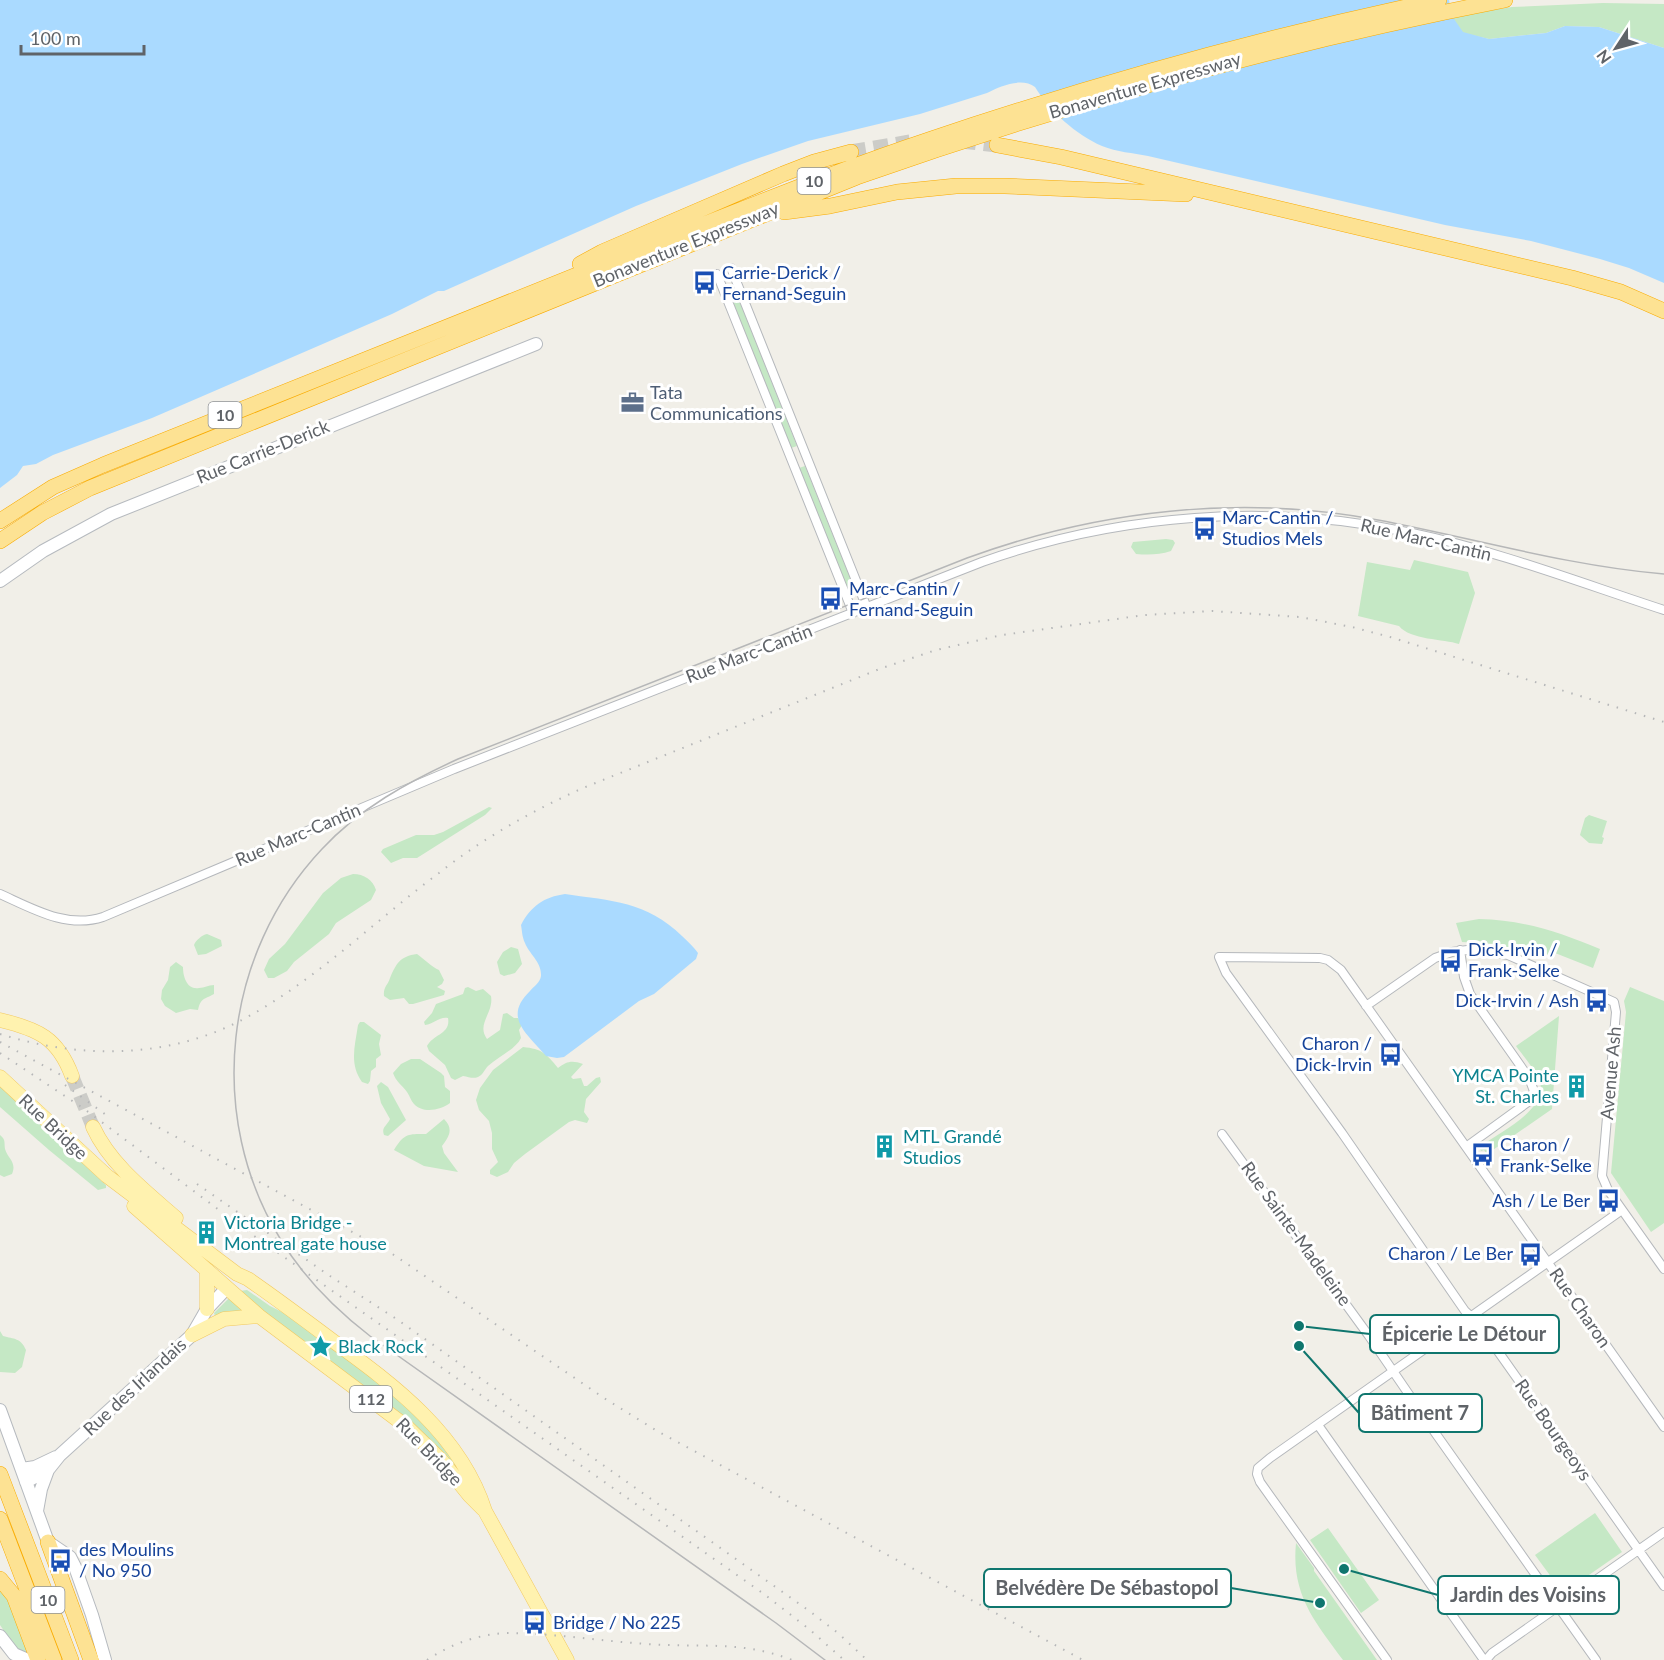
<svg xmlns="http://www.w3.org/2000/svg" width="1664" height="1660" font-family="Lato,sans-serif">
<rect width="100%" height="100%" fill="#f1efe8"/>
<path fill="#c5e8c5" d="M1603 3 1664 4V48L1599 27 1565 26 1546 33 1489 39 1463 33 1452 17 1512 7Z
M737 295 797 446 791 448 731 297Z
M805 466 855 590 849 593 799 468Z
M1166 539 1173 540 1175 543 1171 551C1159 555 1148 555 1136 554L1131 547 1133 542Z
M1414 560 1468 572 1475 593 1459 644C1444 639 1410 640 1399 626L1358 616 1367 562 1410 570Z
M489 807 492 808 485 815 417 858H403L391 863 381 852 383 849 416 835H434L443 832Z
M1589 815 1607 821 1602 837 1604 838 1602 844 1589 843 1580 835 1585 818Z
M353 874C364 874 373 880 376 890L371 900 336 923 329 934 294 962 287 971 274 978H268L264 970 269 959 285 944 323 893 341 878Z
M1479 919C1524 920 1559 932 1600 949L1593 968 1550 951 1548 955 1528 947 1514 950 1495 944 1462 942 1456 923Z
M207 934 221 940 222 946 206 954 198 955 194 945C195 941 202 935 207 934Z
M511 947 518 949 522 964 515 973 504 976 500 974 497 962 503 952Z
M417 954C424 959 432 967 439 970L444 980 442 984 437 987 445 991 444 995 413 1004H409L404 998 390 1000 384 996C383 987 388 985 390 978 396 964 400 956 417 954Z
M176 962 183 967C183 977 187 990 199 988 205 988 208 985 214 985V994C203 1000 201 998 198 1010L190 1009 176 1013 165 1006 161 999 162 990 168 980 170 967Z
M468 987 476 991 483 989 491 996C494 1013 476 1024 487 1039L500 1030 503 1014 507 1013 514 1018H518L522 1025 519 1030 521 1038C516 1049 498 1057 488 1066 484 1070 483 1075 478 1077 473 1079 469 1077 463 1076L455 1080 451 1078 445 1065 429 1051 427 1046C433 1034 451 1034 448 1018 440 1016 434 1024 425 1025L424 1022 432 1013 436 1004 463 994 465 988Z
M1630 987 1664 1001V1223L1651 1232 1611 1173 1626 1012 1624 1001Z
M1559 1016 1552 1109 1487 1154 1484 1150 1481 1151 1480 1149 1482 1145C1499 1133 1549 1108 1540 1083 1536 1070 1524 1057 1516 1046Z
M360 1022H364L381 1035 379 1044 381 1055 376 1059V1067L371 1071 370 1081 368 1084 362 1082C349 1064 355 1046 358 1025Z
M523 1047C542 1049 546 1053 558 1068 567 1061 572 1060 583 1064L571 1077 573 1079 581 1078 584 1086H587L596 1078 600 1077 601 1082 586 1099 584 1112 589 1119 587 1123 575 1120 569 1122 525 1154 514 1163 508 1172 497 1177 490 1174V1170L498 1162 492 1149V1133L489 1121 479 1110 476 1100 480 1088 493 1070Z
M411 1059H420L441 1073 444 1076 445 1087 450 1091V1103C441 1110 423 1114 414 1104 411 1101 410 1096 407 1092 402 1085 396 1082 393 1073L401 1064Z
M381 1082 388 1087 406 1120 388 1136 384 1135C381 1127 387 1126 390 1119L381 1103 377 1086Z
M0 1086 106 1185V1188L98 1190 49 1150 0 1107Z
M444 1119C454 1129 449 1137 442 1146L444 1153 458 1172 424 1166 394 1150C404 1133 409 1134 426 1134Z
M0 1135C6 1140 4 1142 5 1149 8 1159 17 1162 12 1174L4 1177 0 1175Z
M247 1290 270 1306 294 1318 401 1399 445 1448 470 1485 271 1320 240 1291Z
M229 1298 246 1312 215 1316 214 1313Z
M0 1331 3 1336C14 1339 21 1338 26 1350L22 1367 15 1373 0 1372Z
M1595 1513 1622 1552 1563 1593 1535 1555Z
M1328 1528 1379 1600 1361 1613 1310 1540Z
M1296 1543 1314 1568V1571L1377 1660H1343C1314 1621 1291 1594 1296 1543Z
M0 1587 3 1590 31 1654 17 1650 0 1625Z"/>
<path fill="#aadaff" d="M0 0H1449L1452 16 1463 32 1489 39 1546 33 1565 26 1599 27 1664 48V283L1629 268 1600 259 1531 241 1445 225 1148 156C1133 153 1117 152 1102 146 1075 134 1051 112 1035 87 1022 77 1000 86 987 93L920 114 808 141 742 164 636 206 444 291H438L392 314 152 418 53 455 36 464 23 466 17 475 0 488Z
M565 894C612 901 646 901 682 936 688 942 694 947 698 953L696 959 654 994 639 1001 564 1057 557 1058 546 1056C528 1034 502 1018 530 991 534 986 540 983 541 976 542 962 529 954 525 943 522 937 522 930 521 925 531 906 544 897 565 894Z"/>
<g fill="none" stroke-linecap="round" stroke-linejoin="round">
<path stroke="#ccccc8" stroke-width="14" stroke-dasharray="14 7" stroke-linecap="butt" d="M72 1076 93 1127"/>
<path stroke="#ccccc8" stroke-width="15" stroke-dasharray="15 8" stroke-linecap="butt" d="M961 141 997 145
M851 152 910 142"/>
<defs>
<path id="street" d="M731 268 867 608
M717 274 853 613
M0 894C33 909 67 929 103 917L454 769 982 562C1119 514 1269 502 1412 533 1498 551 1581 583 1664 610
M1460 950 1464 977 1470 994 1529 1078 1534 1091 1528 1102 1466 1147
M1366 1006 1435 958 1452 952 1475 949 1508 955 1614 1002 1616 1012 1602 1176 1608 1190 1664 1269
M1222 1134 1369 1336 1436 1434 1596 1660
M1318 1425 1484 1660
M1664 1427 1341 970 1328 960 1320 958 1219 957 1226 973 1342 1133 1465 1311 1478 1323 1664 1586
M1387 1660 1260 1482 1257 1474 1258 1468 1270 1458 1622 1210
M1486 1660 1492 1653 1664 1532"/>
<path id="secondary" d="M0 581 43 551 111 514 536 344
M0 1410 48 1542 70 1557 75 1567 92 1615 105 1660
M22 1469 35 1467 56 1457
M26 1482 48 1470 60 1455 192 1335 207 1309 223 1292 228 1289
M37 1511 41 1489 48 1470
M0 1636 14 1654 28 1660"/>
<path id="primary" d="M0 1020C38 1029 58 1038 72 1076
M0 1077 107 1176 237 1274 248 1279C277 1299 305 1320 333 1341 394 1385 461 1435 485 1511L567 1660
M93 1127C110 1164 145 1191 176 1218
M134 1206 259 1316 407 1427 441 1460 470 1496 483 1509
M207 1309V1270
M192 1335 224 1319 259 1316"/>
<path id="highway" d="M997 145 1061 157 1572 278 1621 292 1664 311
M784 212 830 206 897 192 956 186H1005L1186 194
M580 264 602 252 783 174 814 162 851 152
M0 521 53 487 103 465C282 394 460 321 639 250 736 212 832 172 931 139 1098 83 1267 36 1439 0
M0 541 42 513 90 488 857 177C1069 102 1285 43 1505 0
M0 1474 71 1660
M0 1519 54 1660
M48 1542 91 1660
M0 1579 14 1596 38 1660"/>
</defs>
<use href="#street" stroke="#b5b8bc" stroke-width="10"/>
<use href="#secondary" stroke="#b6babf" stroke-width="14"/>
<use href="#primary" stroke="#f2c960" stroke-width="15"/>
<use href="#highway" stroke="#f9ab00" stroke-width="16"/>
<use href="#street" stroke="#fff" stroke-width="8"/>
<use href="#secondary" stroke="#fff" stroke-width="12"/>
<use href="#primary" stroke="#fff2af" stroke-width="14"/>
<use href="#highway" stroke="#fde293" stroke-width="15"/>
<path stroke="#b6b7b8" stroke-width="1.5" d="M825 1660 776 1623 370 1336C335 1309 304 1278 281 1240 205 1117 223 954 322 849 360 808 408 782 458 759L967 558C1098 510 1241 494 1378 520 1473 538 1568 566 1664 574"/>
<path stroke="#b6b7b8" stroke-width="2" stroke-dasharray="1.5 8" stroke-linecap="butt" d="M0 1034C83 1060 174 1059 251 1015 319 977 376 920 439 873 483 838 532 811 583 788L882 668 936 650 1002 635 1145 615 1212 611 1300 617 1352 627 1390 637 1664 722
M0 1042 391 1253 604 1398 657 1431 1083 1660
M0 1053 83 1108 247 1231 764 1594 809 1629 844 1660
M65 1085 109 1117
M197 1184 330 1276 398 1320 808 1610 838 1633 867 1660
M427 1660C451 1644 476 1635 505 1633 552 1633 600 1641 647 1644 699 1648 741 1640 792 1660"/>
</g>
<defs>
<symbol id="bus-bare" viewBox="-9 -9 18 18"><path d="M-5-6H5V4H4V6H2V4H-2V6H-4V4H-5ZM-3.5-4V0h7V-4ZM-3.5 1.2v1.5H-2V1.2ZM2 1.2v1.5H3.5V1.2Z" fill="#1a4fb4" stroke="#fff" stroke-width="2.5" paint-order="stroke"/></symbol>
<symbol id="office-bare" viewBox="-9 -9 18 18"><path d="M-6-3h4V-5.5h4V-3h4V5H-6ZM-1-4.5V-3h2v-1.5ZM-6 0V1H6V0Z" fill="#5c6f8a" stroke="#fff" stroke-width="2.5" paint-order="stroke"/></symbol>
<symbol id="building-bare" viewBox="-9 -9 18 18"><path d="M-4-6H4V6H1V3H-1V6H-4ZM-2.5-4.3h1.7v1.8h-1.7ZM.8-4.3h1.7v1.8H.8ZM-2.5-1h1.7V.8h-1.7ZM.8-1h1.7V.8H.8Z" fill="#0f9aa8" stroke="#fff" stroke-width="2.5" paint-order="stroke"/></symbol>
<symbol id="sight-bare" viewBox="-9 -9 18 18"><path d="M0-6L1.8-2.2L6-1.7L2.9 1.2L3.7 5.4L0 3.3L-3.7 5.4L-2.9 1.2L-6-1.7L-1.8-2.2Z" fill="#0f9aa8" stroke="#fff" stroke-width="2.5" paint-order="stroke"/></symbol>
</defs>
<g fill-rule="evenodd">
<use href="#bus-bare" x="688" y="266" width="33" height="33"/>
<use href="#office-bare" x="616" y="386" width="33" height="33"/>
<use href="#bus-bare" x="1188" y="512" width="33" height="33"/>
<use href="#bus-bare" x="814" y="582" width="33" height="33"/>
<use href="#bus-bare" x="1434" y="944" width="33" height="33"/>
<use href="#bus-bare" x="1580" y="984" width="33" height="33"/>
<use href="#bus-bare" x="1374" y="1038" width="33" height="33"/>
<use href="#building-bare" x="1560" y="1070" width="33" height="33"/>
<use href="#building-bare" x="868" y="1130" width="33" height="33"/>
<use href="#bus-bare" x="1466" y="1138" width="33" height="33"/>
<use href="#bus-bare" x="1592" y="1184" width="33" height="33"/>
<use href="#building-bare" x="190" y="1216" width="33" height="33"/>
<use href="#bus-bare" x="1514" y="1238" width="33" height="33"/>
<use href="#sight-bare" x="304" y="1330" width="33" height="33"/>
<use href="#bus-bare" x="44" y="1544" width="33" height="33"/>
<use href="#bus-bare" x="518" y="1606" width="33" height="33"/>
</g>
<g text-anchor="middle" stroke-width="6" stroke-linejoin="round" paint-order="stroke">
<g fill="#fff" stroke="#8f9295" stroke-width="1.5">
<rect x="797.5" y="168" width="33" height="26" rx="4.5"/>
<rect x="208.5" y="402" width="33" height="26" rx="4.5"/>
<rect x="350" y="1386" width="42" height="26" rx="4.5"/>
<rect x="31.5" y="1587" width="33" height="26" rx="4.5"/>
</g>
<g font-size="16" font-weight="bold" fill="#5f6368">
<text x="814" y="187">10</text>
<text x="225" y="421">10</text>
<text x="371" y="1405">112</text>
<text x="48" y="1606">10</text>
</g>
<g font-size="18" fill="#5f6368" stroke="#fff">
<text transform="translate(1145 86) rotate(-16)" y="6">Bonaventure Expressway</text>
<text transform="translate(686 245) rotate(-22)" y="6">Bonaventure Expressway</text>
<text transform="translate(263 452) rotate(-22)" y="6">Rue Carrie-Derick</text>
<text transform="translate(1426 540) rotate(13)" y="6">Rue Marc-Cantin</text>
<text transform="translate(749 654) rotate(-21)" y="6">Rue Marc-Cantin</text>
<text transform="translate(298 835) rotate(-23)" y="6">Rue Marc-Cantin</text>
<text transform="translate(1611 1073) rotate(-85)" y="6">Avenue Ash</text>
<text transform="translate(53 1127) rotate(43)" y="6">Rue Bridge</text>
<text transform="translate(1296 1234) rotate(54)" y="6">Rue Sainte-Madeleine</text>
<text transform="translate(1580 1308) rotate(55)" y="6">Rue Charon</text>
<text transform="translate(135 1387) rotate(-43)" y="6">Rue des Irlandais</text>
<text transform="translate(1553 1430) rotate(55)" y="6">Rue Bourgeoys</text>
<text transform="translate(429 1452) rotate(46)" y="6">Rue Bridge</text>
</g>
<g font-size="18" fill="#164399" stroke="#fff" text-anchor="start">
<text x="722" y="279">Carrie-Derick /<tspan x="722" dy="21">Fernand-Seguin</tspan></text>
<text x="1222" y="524">Marc-Cantin /<tspan x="1222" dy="21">Studios Mels</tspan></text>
<text x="849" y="595">Marc-Cantin /<tspan x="849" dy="21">Fernand-Seguin</tspan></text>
<text x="1468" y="956">Dick-Irvin /<tspan x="1468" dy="21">Frank-Selke</tspan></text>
<text x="1579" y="1007" text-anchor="end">Dick-Irvin / Ash</text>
<text x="1372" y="1050" text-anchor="end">Charon /<tspan x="1372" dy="21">Dick-Irvin</tspan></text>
<text x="1500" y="1151">Charon /<tspan x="1500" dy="21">Frank-Selke</tspan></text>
<text x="1590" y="1207" text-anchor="end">Ash / Le Ber</text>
<text x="1513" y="1260" text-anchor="end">Charon / Le Ber</text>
<text x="79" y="1556">des Moulins<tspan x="79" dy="21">/ No 950</tspan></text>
<text x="553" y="1629">Bridge / No 225</text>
</g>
<g font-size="18" fill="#4e5e75" stroke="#fff" text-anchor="start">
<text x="650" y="399">Tata<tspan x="650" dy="21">Communications</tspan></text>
</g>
<g font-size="18" fill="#0d838f" stroke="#fff" text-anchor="start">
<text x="1559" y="1082" text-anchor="end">YMCA Pointe<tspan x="1559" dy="21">St. Charles</tspan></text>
<text x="903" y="1143">MTL Grandé<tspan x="903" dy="21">Studios</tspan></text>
<text x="224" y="1229">Victoria Bridge -<tspan x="224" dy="21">Montreal gate house</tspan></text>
<text x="338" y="1353">Black Rock</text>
</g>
</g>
<path fill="none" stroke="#0f766e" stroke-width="2" d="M1299 1326L1370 1334M1299 1346L1359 1413M1320 1603L1231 1588M1344 1569L1438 1595"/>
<g fill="#0f766e" stroke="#fff" stroke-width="2">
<circle cx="1299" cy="1326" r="6"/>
<circle cx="1299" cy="1346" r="6"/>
<circle cx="1320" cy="1603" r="6"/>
<circle cx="1344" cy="1569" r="6"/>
</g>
<g fill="#fff" stroke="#0f766e" stroke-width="2">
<rect x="1370" y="1315" width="189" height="38" rx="6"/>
<rect x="1359" y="1394" width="123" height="38" rx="6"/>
<rect x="984" y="1569" width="247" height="38" rx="6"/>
<rect x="1438" y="1576" width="181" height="38" rx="6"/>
</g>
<g font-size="20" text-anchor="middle" font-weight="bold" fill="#5f6368">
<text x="1464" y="1341">Épicerie Le Détour</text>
<text x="1420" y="1420">Bâtiment 7</text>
<text x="1107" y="1595">Belvédère De Sébastopol</text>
<text x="1528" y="1602">Jardin des Voisins</text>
</g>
<g transform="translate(1616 48) rotate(234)" stroke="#ffffff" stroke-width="4.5" paint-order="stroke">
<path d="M0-4.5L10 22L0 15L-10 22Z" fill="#5f6368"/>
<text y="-9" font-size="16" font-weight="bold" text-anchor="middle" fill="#5f6368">N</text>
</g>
<path d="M21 45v9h123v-9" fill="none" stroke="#5f6368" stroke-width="3"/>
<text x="30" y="45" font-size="18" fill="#5f6368" stroke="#ffffff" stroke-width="4.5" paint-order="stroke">100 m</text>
</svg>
